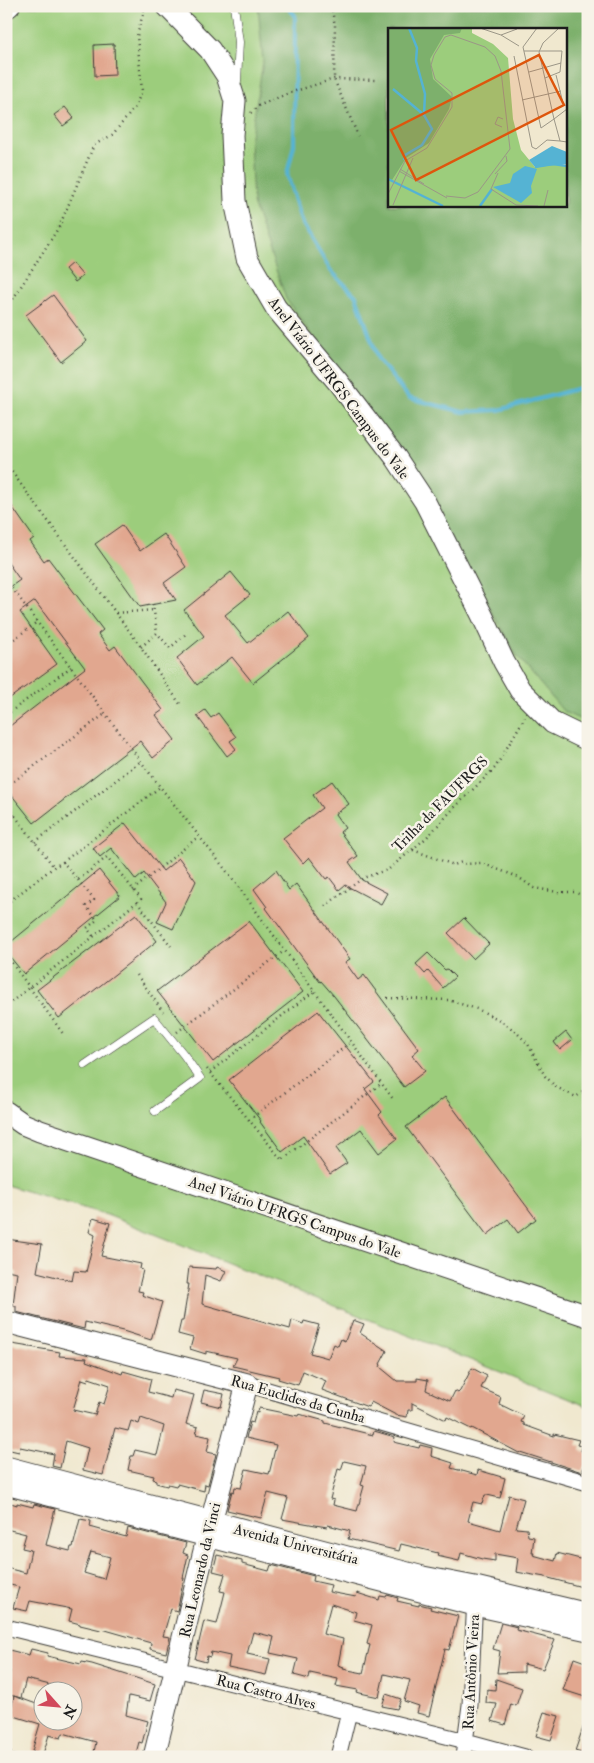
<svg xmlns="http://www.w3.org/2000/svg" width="594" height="1763" font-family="'IM FELL Double Pica',serif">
<rect width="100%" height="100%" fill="#f7f3e8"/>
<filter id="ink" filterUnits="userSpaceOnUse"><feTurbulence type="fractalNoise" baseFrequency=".02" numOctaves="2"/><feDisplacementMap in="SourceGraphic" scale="10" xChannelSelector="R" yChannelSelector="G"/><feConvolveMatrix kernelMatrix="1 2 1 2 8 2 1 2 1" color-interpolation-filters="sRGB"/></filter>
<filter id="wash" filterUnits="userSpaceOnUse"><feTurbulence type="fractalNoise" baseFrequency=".0096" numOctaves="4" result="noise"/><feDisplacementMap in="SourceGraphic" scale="20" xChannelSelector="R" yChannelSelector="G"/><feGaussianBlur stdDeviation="1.12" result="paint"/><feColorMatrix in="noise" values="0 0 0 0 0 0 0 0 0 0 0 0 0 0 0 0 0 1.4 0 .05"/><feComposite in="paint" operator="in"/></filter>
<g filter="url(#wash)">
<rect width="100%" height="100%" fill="#f0e8cf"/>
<path fill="#9ccd7c" stroke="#5c744c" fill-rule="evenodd" d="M6 6H588V1407L107 1215 6 1185ZM389 29H565V205H389Z"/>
<path fill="#7db06c" stroke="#4c6644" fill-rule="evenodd" d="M258 6H588V723L564 712 517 656 419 484 286 299 253 203 250 142 263 62ZM389 29H565V205H389Z"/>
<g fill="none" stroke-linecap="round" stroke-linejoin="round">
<path stroke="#55b3d3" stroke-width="4" d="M286 6 295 15 294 145 287 174 301 221 331 271 356 296 378 359 409 398 463 412 499 410 583 387 588 388"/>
</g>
<g id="blocks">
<path fill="#e1a78f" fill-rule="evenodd" d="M114 44 115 75 95 76 94 45Z
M65 107 74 118 63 126 54 115Z
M72 263 83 276 75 282 65 269Z
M53 295 87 341 61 362 26 315Z
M6 498 34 538 30 541 44 561 48 558 103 630 98 634 110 650 115 646 163 710 156 715 175 740 153 758 140 741 34 823 6 788V729L85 668 35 601 20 612 57 664 6 701V590L20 580 6 560Z
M122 525 140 551 164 534 186 567 164 583 176 600 140 607 95 544Z
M231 572 250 595 225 615 248 643 288 611 309 638 253 683 232 657 197 685 177 658 204 636 184 610Z
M205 710 211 718 218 713 236 737 230 741 236 749 227 756 197 716Z
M332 781 349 804 335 814 345 828 340 832 358 856 349 862 362 880 387 893 381 904 345 885 339 890 329 877 326 879 309 857 303 863 283 838 322 808 313 795Z
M125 823 163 871 179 858 196 881 173 929 157 922 166 902 144 873 136 880 111 848 100 857 93 848Z
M99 870 120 896 24 974 6 952V946Z
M276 870 289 890 296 884 350 959 345 962 358 980 364 975 419 1049 412 1055 425 1071 404 1087 334 996 321 981 320 982 266 908 267 907 254 889Z
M136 914 157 941 59 1018 37 990Z
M464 918 489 944 473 959 448 933Z
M249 921 303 992 213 1062 157 991Z
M428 953 445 970 447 969 455 977 443 988 428 971 425 974 416 964Z
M318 1011 374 1082 365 1089 382 1112 379 1115 397 1139 379 1153 361 1129 336 1148 347 1163 330 1174 303 1136 282 1152 260 1122 261 1121 229 1080Z
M566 1032 572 1040 560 1050 554 1042Z
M445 1097 536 1219 518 1233 508 1219 487 1235 406 1127Z
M93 1218 110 1223 101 1256 141 1264 140 1269 143 1270 138 1291 143 1292 142 1295 162 1302 151 1340 123 1331 85 1322 84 1329 16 1312V1306H13L17 1272 6 1270V1239L42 1244 37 1272 72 1281 74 1271 86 1272 95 1235 89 1232Z
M189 1267 216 1269 217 1267 226 1271 221 1281 205 1275 202 1304 290 1329 292 1320 303 1324 304 1321 319 1325 310 1353 328 1358 334 1344 338 1346 341 1339 345 1341 353 1320 364 1324 360 1333 387 1351 380 1364 381 1365 380 1367 397 1381H417V1378L428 1380 426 1390 450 1401 455 1391 458 1393 460 1391 472 1368 487 1376 481 1388 501 1397 499 1404 524 1416 521 1422 524 1423V1425L554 1436V1434L579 1440 577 1445 582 1446 581 1451 588 1453V1467L584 1466 582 1472 520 1452 519 1453 472 1428 471 1429 447 1417 446 1420 412 1403V1410H408L407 1417 396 1415 371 1402 368 1407 322 1390 326 1381 303 1371 298 1385 278 1379 279 1377 233 1366 237 1358 206 1351V1354L190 1349 193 1338 178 1334 181 1321H183L189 1284H187Z
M6 1343 60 1352 59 1356 87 1358 86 1361 122 1374 123 1371 151 1379 148 1392 171 1398 173 1390 194 1395 186 1424 198 1427 196 1434 210 1437 207 1452 216 1454 208 1485 205 1484 204 1491 177 1484 176 1486 168 1484 167 1486 156 1483V1480L153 1479 154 1476 128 1470 131 1456H133L135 1450 157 1455 164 1426 141 1418 139 1424 131 1421 128 1431 115 1428 103 1475 83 1470 88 1448 66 1441 60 1468 52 1466 54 1454 20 1447 19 1452 6 1449ZM89 1378 110 1385 104 1404 99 1402 95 1415 73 1410 82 1379 88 1381Z
M204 1390 224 1394 221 1407 201 1402Z
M259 1408 298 1416 299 1414 325 1421V1423L373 1435 374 1431 395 1437 394 1442 419 1448 420 1445 432 1448 431 1456 453 1463 451 1468 477 1475 478 1470 505 1478 500 1498 487 1495H485L482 1504 473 1502 468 1521 500 1530 509 1495 524 1499 516 1528 527 1529 528 1536 534 1537 532 1553H534L533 1555 555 1561 557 1553 588 1561 582 1587 545 1577 516 1572 518 1558 495 1554V1561L482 1559 461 1553 459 1561 437 1556 438 1553 401 1544 399 1551 348 1539 350 1531 328 1525 327 1527 321 1526 282 1519 288 1498 268 1493 261 1518 227 1510 232 1491 234 1492 235 1487 241 1488 246 1469 269 1474 276 1445 246 1438 250 1422 253 1423 256 1412 258 1413ZM344 1461 366 1466 361 1485 364 1486 357 1511 333 1505 334 1500 330 1499 338 1469 341 1470Z
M11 1503 17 1505V1503L33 1507 34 1504 55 1509 46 1545 70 1551 71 1547H73L80 1519 91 1521 90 1527 126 1537 128 1528 186 1543 183 1553 188 1555 183 1578H184L177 1611 171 1609 163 1636 170 1637 166 1653 150 1649 151 1643 102 1629 101 1630 80 1625V1624L69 1621 72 1609 30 1601 27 1611 13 1608 19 1587 6 1584V1568L26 1573 31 1550 22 1548 26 1534 6 1529V1504L11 1505ZM91 1552 110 1557 104 1579 84 1573Z
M217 1555 242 1561V1564L269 1571 271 1565 314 1576 313 1581 331 1585 329 1592 356 1597 357 1593 379 1600 380 1596 386 1597 387 1595 398 1598 397 1601 419 1606V1604L431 1607 430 1609 458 1616 449 1650 445 1649 429 1716 417 1713 419 1706 404 1701 410 1680 384 1674 379 1697 360 1693 357 1692 358 1690 336 1686 338 1679 310 1673 309 1679 294 1675 298 1659 270 1653 274 1637 253 1632 247 1654 270 1659 266 1675 228 1667 230 1656 211 1652 210 1657 207 1656 206 1662 195 1659 204 1621 217 1624 225 1592 220 1591 225 1574 213 1571ZM331 1604 356 1612 354 1620 372 1625 367 1644 370 1645 363 1673 343 1669 344 1667 338 1665 343 1639 323 1634Z
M501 1623 517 1627 516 1630 555 1640 543 1669 524 1664V1672L497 1673 500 1651 493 1649Z
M31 1649 48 1653 47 1656 81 1664 82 1662 92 1664 155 1684 150 1701 129 1696 126 1715 148 1721 142 1743 139 1742 135 1757H93L96 1742 63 1733 61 1738 49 1735 43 1754 32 1751 40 1724 11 1715 13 1710 11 1709 14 1696 42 1706V1720H72V1690H53L54 1686 26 1679 21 1698 6 1694 10 1671 6 1670 9 1650 29 1655Z
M574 1658 588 1663V1698L563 1690Z
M496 1679 522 1688 516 1706 511 1704 505 1725 492 1721 497 1704 486 1703 487 1689 495 1690Z
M386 1694 401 1699 397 1709 382 1706Z
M544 1712 559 1716 551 1740 536 1736Z
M586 1719H588V1755L575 1751Z"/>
</g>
</g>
<g filter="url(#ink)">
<use href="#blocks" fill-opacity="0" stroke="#3c3b37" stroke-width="1"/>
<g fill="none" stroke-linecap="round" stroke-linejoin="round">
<defs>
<path id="lane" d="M234 6 239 42 237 81
M85 1065 154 1018 184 1055 200 1078 155 1111"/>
<path id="street" d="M247 1384 588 1483
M6 1627 466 1741 525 1757
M338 1757 349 1712
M463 1757 470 1705 475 1596"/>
<path id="secondary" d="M167 6 210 50 227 76 235 101 232 135 235 201 247 258 276 308 338 382 396 458 425 502 482 615 504 662 520 690 553 723 588 740
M6 8 9 6
M6 1112 23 1124 40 1131 588 1316
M6 1322 247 1384 211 1522 154 1757
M6 1467 423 1577 475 1587 588 1614
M6 1484 475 1605 588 1630"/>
</defs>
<use href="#lane" stroke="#3c3b37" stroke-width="9"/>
<use href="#street" stroke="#3c3b37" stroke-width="17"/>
<use href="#secondary" stroke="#3c3b37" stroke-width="23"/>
<path stroke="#3c3b37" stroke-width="2.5" stroke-dasharray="1 4" stroke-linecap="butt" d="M331 6 335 25 334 79 358 136
M251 113 258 106 289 93 334 79 375 80
M13 299 59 227 94 145 112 135 134 109 142 91 137 36 145 6
M6 464 141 647 180 704
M6 580 154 779 232 878 393 1099
M153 604 157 633
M116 613 154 610
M6 645 37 622
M141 647 157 633 170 648 186 634
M6 715 71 667
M6 787 105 714
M6 804 54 867
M6 821 15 815
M35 842 141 761
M413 850 454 865 462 862 466 864 481 863 518 877 534 888 558 892H574L588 898
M63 862 160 787
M78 880 94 900 86 906 97 920 87 928 93 936
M133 890 198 837
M137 902 171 946
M6 904 54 867 63 862 78 880 107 857 141 899 6 1006
M325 906 363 878 389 869 426 838 455 807 495 768 525 717
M6 955 64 1035
M137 975 163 1012
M387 998 448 1000 477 1009 498 1019 515 1031 528 1044 545 1076 556 1087 576 1097 588 1088
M177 1032 284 951
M207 1069 282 1160 382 1083
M210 1072 314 991
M249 1120 351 1042
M6 1751 14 1753V1757"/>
<use href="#lane" stroke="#fff" stroke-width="8"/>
<use href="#street" stroke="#fff" stroke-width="15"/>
<use href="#secondary" stroke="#fff" stroke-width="21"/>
</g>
</g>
<g text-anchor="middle" stroke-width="5" stroke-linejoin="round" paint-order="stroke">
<g font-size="15" fill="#1c1c1c" stroke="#f7f3e8">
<text transform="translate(339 388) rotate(53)" y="5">Anel Viário UFRGS Campus do Vale</text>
<text transform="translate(440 804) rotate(-45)" y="5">Trilha da FAUFRGS</text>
<text transform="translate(295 1217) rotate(19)" y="5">Anel Viário UFRGS Campus do Vale</text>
<text transform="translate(298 1399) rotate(16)" y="5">Rua Euclides da Cunha</text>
<text transform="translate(296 1544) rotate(14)" y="5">Avenida Universitária</text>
<text transform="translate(200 1570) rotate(-77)" y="5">Rua Leonardo da Vinci</text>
<text transform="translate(471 1672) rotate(-87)" y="5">Rua Antônio Vieira</text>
<text transform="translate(266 1692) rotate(14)" y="5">Rua Castro Alves</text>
</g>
</g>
<g transform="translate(388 28)">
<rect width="179" height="179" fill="#f0e8cf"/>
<path d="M0 0H84V5L105 16 120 30 125 91 133 122 147 139 165 136 179 138V178H0Z" fill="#9ccd7c"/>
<path d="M0 0H74L72 5 56 7 42 31 45 51 64 69 61 81 41 115 18 130 4 152 0 150Z" fill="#7db06c"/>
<path d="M164 118 179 124V136L147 139 141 132ZM137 138 149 141 143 158 144 165 133 175 105 159 122 155 125 146Z" fill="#55b3d3"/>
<path fill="none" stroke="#55b3d3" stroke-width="2.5" d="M5 61 35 86M16 132 17 127 34 117 44 101 36 87 37 66 28 33 29 20 21 0M147 139 165 136 179 138M0 151 55 178M92 178 104 161"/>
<path fill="none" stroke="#9b9687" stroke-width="1" d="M92 0 113 7 131 18M149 0 135 19 153 100 166 91 172 113 179 114M171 0 155 15 151 24 166 91 179 81M113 7 129 1M136 23H174L172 44 157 50M126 28 144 119 148 121 159 112 172 113M141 44 173 35M168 47 175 75M134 72 173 63M114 99 107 96 110 89 115 91M12 141 36 156M11 143 59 170M110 145 103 161 128 177 150 178M107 146 119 133 118 128M0 166 17 133 39 120 64 79V65L47 51 43 37 46 27 57 9 63 7 97 19 107 28 113 43 122 121 90 164 77 170 58 168M5 177 25 130M156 178 160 162"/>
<path fill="#de560d" fill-opacity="0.15" stroke="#de560d" stroke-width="2.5" d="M151 27 176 77 28 152 3 102Z"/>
<rect width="179" height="179" fill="none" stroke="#1c1c1c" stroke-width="2.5"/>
</g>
<rect width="594" height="1763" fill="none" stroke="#f7f3e8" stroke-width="25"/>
<g transform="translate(58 1706) rotate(117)"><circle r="24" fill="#f7f3e8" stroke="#9f9d96"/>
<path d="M0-4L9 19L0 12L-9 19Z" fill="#d1495b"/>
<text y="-8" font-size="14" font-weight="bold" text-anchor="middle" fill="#1c1c1c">N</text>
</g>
</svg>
